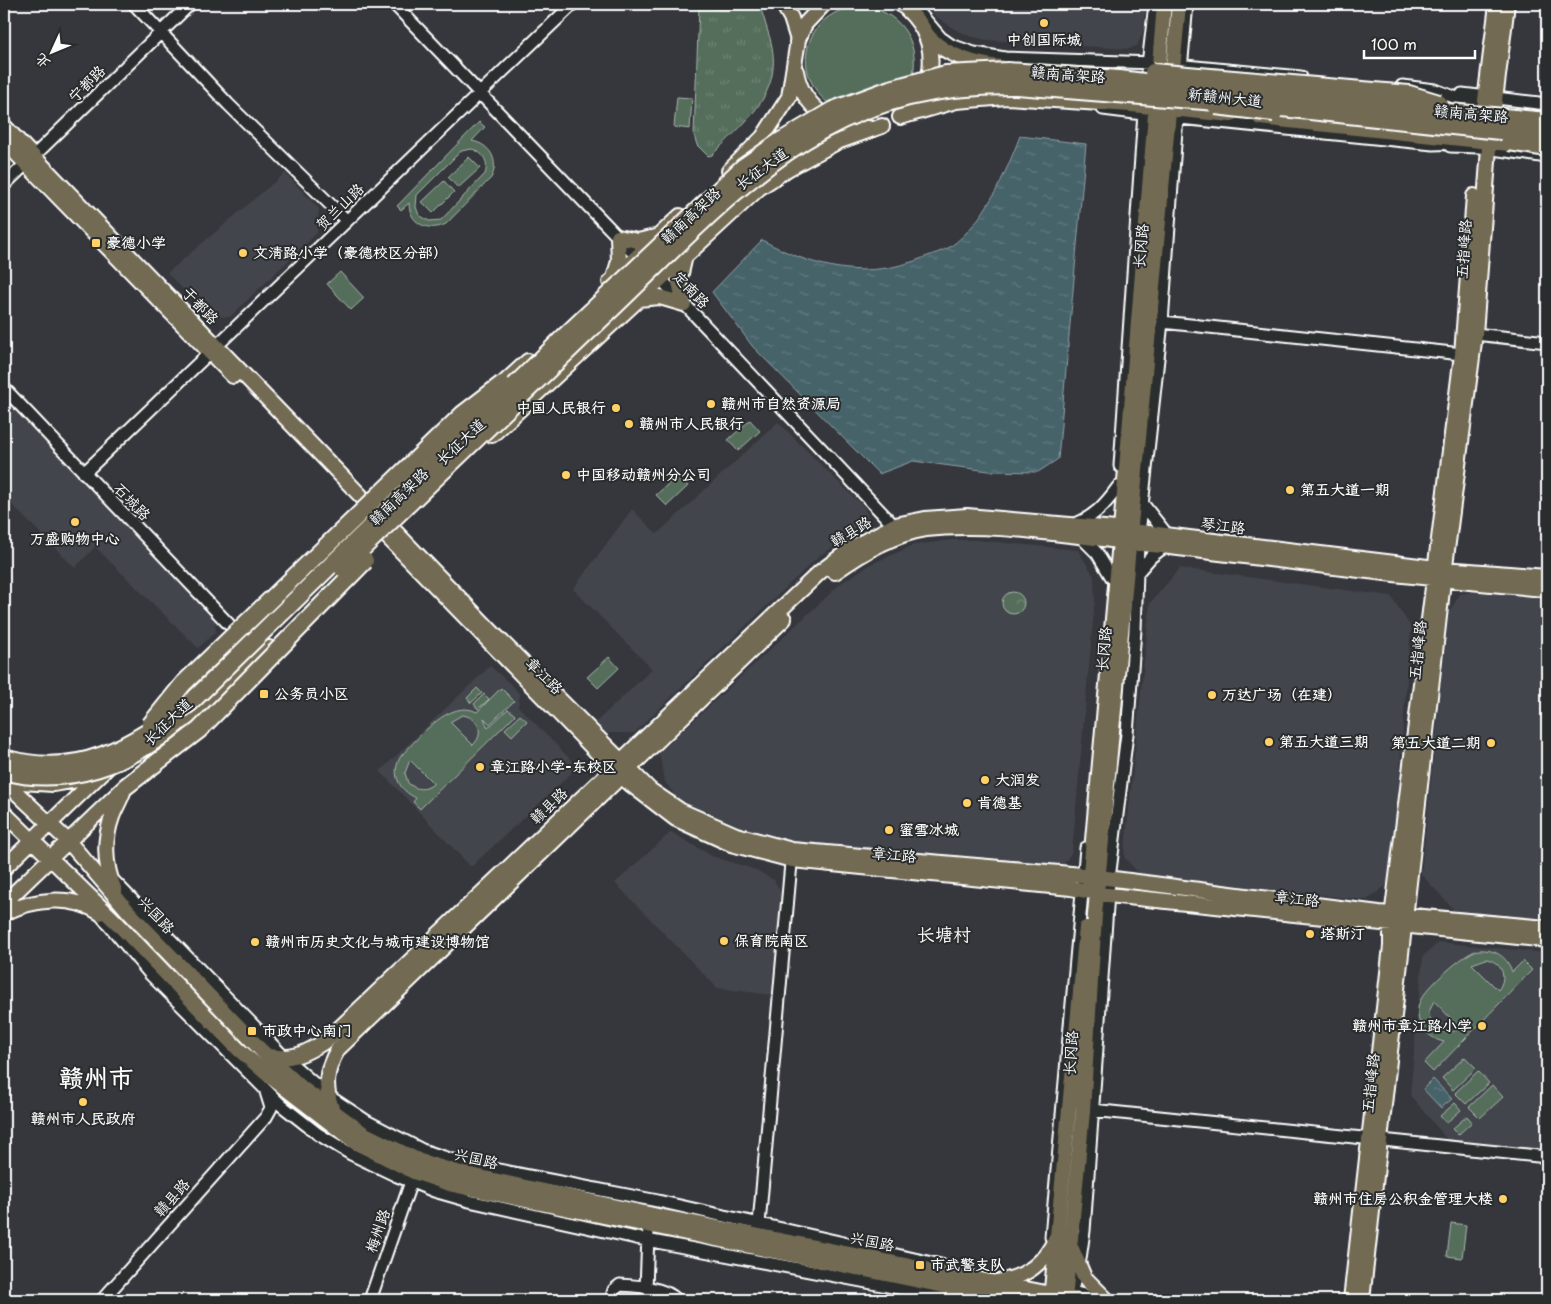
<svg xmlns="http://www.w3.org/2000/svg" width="1551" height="1304" font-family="'Playpen Sans','LXGW WenKai TC',sans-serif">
<defs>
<pattern id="grass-tufts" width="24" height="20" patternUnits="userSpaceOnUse" patternTransform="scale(1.25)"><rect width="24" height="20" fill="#556e5b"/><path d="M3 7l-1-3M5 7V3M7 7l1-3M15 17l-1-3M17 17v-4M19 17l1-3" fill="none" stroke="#6e8474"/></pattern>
<pattern id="forest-crowns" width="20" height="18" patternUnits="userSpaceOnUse" patternTransform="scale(1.25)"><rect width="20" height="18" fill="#556e5b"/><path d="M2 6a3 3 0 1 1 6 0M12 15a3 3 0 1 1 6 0" fill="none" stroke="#6e8474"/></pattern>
<pattern id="water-ripples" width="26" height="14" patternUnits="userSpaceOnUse" patternTransform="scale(1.25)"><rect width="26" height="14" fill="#46636b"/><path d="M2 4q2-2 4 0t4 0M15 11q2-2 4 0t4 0" fill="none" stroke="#627a81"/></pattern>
</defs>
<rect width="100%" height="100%" fill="#35373c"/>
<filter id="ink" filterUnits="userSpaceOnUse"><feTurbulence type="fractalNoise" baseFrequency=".02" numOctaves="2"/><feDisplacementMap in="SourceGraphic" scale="10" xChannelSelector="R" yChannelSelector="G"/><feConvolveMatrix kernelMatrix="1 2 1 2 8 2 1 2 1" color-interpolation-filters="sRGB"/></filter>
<g filter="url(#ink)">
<path fill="#42444c" d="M924 4H1146L1143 32 1137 46 1129 49 986 40 969 36 954 29 935 16Z
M285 173 319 209 317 233 230 317 209 316 167 273Z
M4 397 215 619 216 632 198 648 95 547 75 568 4 497Z
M778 422 864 507 868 516 867 523 861 531 820 555 634 733H606L596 722 652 669 573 589 632 509 657 534Z
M951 540H977L1078 550 1094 576 1095 600 1072 852 1062 866 767 839 704 813 676 797 665 782 659 753 841 583 871 564 914 545Z
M1180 568 1391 596 1411 627 1391 882 1367 900 1141 876 1124 857 1150 603Z
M1472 592 1547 598V919L1454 910 1421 874 1449 612 1460 594Z
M490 666 514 687 520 695 518 706 575 764 576 769 471 867 380 771Z
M671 832 712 856 756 870 774 880 782 894 772 995 717 988 615 883Z
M1439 942 1547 953V1151L1450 1143 1410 1095 1423 956Z"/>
<path fill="url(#grass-tufts)" stroke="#aab6ad" d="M692 4C696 4 701 3 705 4 711 6 715 10 723 10 736 10 747 4 758 4 763 12 765 23 768 32 788 90 748 119 712 155L708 156 697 145 694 135 699 7 693 6Z"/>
<path fill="url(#forest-crowns)" stroke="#aab6ad" d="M1002 603a11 11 0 1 1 22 0a11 11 0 1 1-22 0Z"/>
<path fill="#556e5b" stroke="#aab6ad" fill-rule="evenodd" d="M862 6C898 10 920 40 913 75L829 104C786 69 808 8 862 6Z
M677 97 692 98 690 129 674 127Z
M479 122 485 127 472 141C490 144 500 161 491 178L446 224C428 233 409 223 409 203L401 210 397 206ZM472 149C484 153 489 162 485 174L441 220 429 221 419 215 416 207 417 195 461 151Z
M469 157 480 168 458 188 448 177Z
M444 181 454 192 433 213 422 202Z
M340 272 364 298 351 310 327 284Z
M750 420 760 431 738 451 728 440Z
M678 475 688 486 667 506 656 495Z
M609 657 619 668 598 688 587 677Z
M477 688 482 693 471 703 467 698Z
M501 688 514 701 490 724 484 718 488 728 508 709 515 715 420 809 413 802 416 798C399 790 390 774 401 756 419 737 450 698 477 712ZM462 715C479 717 485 734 473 745L450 722ZM410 760 433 783V784C425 791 416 790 408 783L405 773Z
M484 694 489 699 478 709 474 704Z
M520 715 527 721 512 736 505 729Z
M1478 950C1495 949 1507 956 1512 972L1523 961 1532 970 1433 1072 1424 1063 1444 1042C1426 1038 1412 1020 1420 1001 1426 988 1464 953 1478 950ZM1486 959C1502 962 1508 977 1498 990L1472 964ZM1434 1001 1460 1028C1446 1038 1430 1029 1429 1012Z
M1465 1057 1476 1068 1453 1090 1442 1078Z
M1478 1071 1489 1083 1466 1104 1455 1093Z
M1492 1085 1503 1097 1480 1118 1469 1107Z
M1455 1103 1461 1110 1446 1123 1440 1116Z
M1467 1116 1472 1122 1458 1135 1452 1129Z
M1451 1223 1466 1225 1462 1258 1447 1256Z"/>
<path fill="url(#water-ripples)" stroke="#90a1a6" d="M1020 136 1086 144 1058 459 1038 472 989 471 913 461 879 474 753 347 712 292 762 240C816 269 867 281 925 257 933 254 943 251 950 247 985 222 1005 175 1020 136Z
M1433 1079 1452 1099 1441 1108 1423 1089Z"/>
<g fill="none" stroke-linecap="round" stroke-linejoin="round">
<defs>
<path id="minor" d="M134 4 228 104 347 221
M394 4 642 262
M912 4 941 38 951 45 974 53 1005 58 1154 63
M1175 65 1301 77
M1180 80 1187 4
M1146 82 1155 4
M1402 86 1435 90 1484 108
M1462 94 1547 104
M1103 109 1151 115
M1170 117 1433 144 1457 143
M1450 146 1479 147 1547 157
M4 185 190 4
M656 274 899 531
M1162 322 1462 354
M1475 334 1547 342
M4 388 240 636
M1120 466 1145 98
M84 473 573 4
M1142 503 1168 536
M1073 525C1094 517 1105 505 1118 487
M1081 537 1097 553 1112 578
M1137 573 1151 557 1165 546
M112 879 286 1059 327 1095 368 1122 422 1150 462 1163 658 1201 963 1270
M99 913 150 974 281 1105 318 1134 351 1154 397 1176 434 1191 469 1201 636 1238 961 1300
M1092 1110 1547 1157
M759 1224 792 852
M1051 1237 1086 848
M646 1289 648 1235
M1072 1292 1104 1300
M1070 1296 1079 1266 1084 1231 1109 879 1127 734 1135 630 1138 543 1162 322 1178 103
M102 1300 266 1117 271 1108 266 1092
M370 1300 413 1176
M611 1300 614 1290 620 1285C637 1286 665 1287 677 1300"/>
<path id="major" d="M901 4C928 26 937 55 926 87
M919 22C923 27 926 34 930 38 947 56 978 65 1001 67
M797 42 805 24 824 4
M796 71C802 107 833 128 868 128
M900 117 956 101 1007 97 1132 105 1231 115
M1260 118 1519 145
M1482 125 1497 4
M4 126 494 634 650 790 681 811 736 835 792 850 1083 875 1379 913 1547 928
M4 141 233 376
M729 171 763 137 789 97 798 40 791 18 783 4
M618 237 638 241 655 237
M614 278 619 261 618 237
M610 282 680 216
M638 299 660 297 684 304
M684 304 679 282 685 256
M494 392 528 361
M492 435 759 188 789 168 837 142 882 126
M374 523 620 776 676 819 731 844 792 860 1071 888 1108 895 1547 940
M835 572C862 553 893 534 926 529 987 522 1058 534 1118 541 1262 557 1404 578 1547 589
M162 751 269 648
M4 781 68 841 129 912 262 1051 302 1088 363 1133 420 1161 457 1172 658 1216 1081 1300
M22 782 53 784 89 778
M4 813 118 924 238 1049 268 1075 355 1142 414 1172 453 1185 1012 1300
M4 868 111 764
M1089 884 1121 530 1164 4
M115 891C105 867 103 842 112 817 115 808 120 801 123 792
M4 903 132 780
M4 913C34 899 71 894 100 913
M268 1056C294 1060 305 1054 327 1040L820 572 852 548 895 525 925 519 967 516 1116 529 1444 569 1547 577
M333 1111C324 1088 325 1071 338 1049L784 619
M1072 1249 1084 1277 1107 1300
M997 1282C1024 1278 1046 1263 1056 1237
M1051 1300 1086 928
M1065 1300 1083 1111 1095 915 1179 4
M1351 1300 1391 946V925L1462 354 1474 196
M1362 1300 1443 581 1475 334 1489 148 1507 4"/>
</defs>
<use href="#minor" stroke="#fff" stroke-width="15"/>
<use href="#major" stroke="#fff" stroke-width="18"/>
<use href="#minor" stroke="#2a2d2e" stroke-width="11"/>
<use href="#major" stroke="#736b52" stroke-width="14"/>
<defs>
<path id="highway-bridge" d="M1153 72 1409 94 1439 103
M1216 106 1274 113
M1263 106 1547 136
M1509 142 1547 148
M342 568C434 480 526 392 617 304 681 243 746 172 823 130 882 97 951 85 1017 86L1229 103
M150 725 183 684 463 414 502 384
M4 758C80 780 130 746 190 703L567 334 743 167 779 142 833 110 890 89 946 74 1008 71 1119 79 1212 90 1547 121
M4 771C67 788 131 764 179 722
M125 787 199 730 365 561"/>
</defs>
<use href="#highway-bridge" stroke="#fff" stroke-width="20" stroke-linecap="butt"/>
<use href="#highway-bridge" stroke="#736b52" stroke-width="16"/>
</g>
</g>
<g fill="#ffd166" stroke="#2a2d2e" stroke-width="2">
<circle cx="1044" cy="23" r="5"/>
<rect x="91" y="238" width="10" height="10" rx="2.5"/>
<circle cx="243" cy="253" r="5"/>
<circle cx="711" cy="404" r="5"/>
<circle cx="616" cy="408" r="5"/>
<circle cx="629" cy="424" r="5"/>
<circle cx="566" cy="475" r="5"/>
<circle cx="1290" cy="490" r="5"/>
<circle cx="75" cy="522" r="5"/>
<rect x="259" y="689" width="10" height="10" rx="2.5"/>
<circle cx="1212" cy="695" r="5"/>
<circle cx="1269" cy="742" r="5"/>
<circle cx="1491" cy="743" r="5"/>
<circle cx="480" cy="767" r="5"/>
<circle cx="985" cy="780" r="5"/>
<circle cx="967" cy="803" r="5"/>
<circle cx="889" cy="830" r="5"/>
<circle cx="1310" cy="934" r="5"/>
<circle cx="724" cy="941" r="5"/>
<circle cx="255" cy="942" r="5"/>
<circle cx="1482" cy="1026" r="5"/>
<rect x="247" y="1026" width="10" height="10" rx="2.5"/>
<circle cx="83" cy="1102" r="5"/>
<circle cx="1503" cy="1199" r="5"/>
<rect x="915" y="1260" width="10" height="10" rx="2.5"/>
</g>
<g text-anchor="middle" stroke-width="4" stroke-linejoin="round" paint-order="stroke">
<g font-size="15" font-weight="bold" fill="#fff" stroke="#2a2d2e" text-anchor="start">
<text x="1044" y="45" text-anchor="middle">中创国际城</text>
<text x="106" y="248">豪德小学</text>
<text x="253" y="258">文清路小学（豪德校区分部）</text>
<text x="721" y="409">赣州市自然资源局</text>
<text x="606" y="413" text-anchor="end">中国人民银行</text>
<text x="639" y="429">赣州市人民银行</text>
<text x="576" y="480">中国移动赣州分公司</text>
<text x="1300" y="495">第五大道一期</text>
<text x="75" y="544" text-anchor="middle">万盛购物中心</text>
<text x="274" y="699">公务员小区</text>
<text x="1222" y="700">万达广场（在建）</text>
<text x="1279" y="747">第五大道三期</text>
<text x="1481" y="748" text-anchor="end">第五大道二期</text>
<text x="490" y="772">章江路小学-东校区</text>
<text x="995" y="785">大润发</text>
<text x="977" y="808">肯德基</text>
<text x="899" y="835">蜜雪冰城</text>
<text x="1320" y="939">塔斯汀</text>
<text x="734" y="946">保育院南区</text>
<text x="265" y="947">赣州市历史文化与城市建设博物馆</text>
<text x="1472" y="1031" text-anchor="end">赣州市章江路小学</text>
<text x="262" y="1036">市政中心南门</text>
<text x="83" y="1124" text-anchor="middle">赣州市人民政府</text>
<text x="1493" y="1204" text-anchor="end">赣州市住房公积金管理大楼</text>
<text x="930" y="1270">市武警支队</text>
</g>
<g font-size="15" fill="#fff" stroke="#2a2d2e">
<text transform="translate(1068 75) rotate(4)" y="5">赣南高架路</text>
<text transform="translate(87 84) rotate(-45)" y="5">宁都路</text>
<text transform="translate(1225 98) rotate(6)" y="5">新赣州大道</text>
<text transform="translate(1471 114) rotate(5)" y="5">赣南高架路</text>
<text transform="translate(762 169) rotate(-36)" y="5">长征大道</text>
<text transform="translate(340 207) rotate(-44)" y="5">贺兰山路</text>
<text transform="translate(691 216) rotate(-43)" y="5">赣南高架路</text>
<text transform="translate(1141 246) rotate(-85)" y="5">长冈路</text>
<text transform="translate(1464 249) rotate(-86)" y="5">五指峰路</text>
<text transform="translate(691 290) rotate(46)" y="5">定南路</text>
<text transform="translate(200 306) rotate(46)" y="5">于都路</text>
<text transform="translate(461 442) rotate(-43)" y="5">长征大道</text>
<text transform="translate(399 497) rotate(-44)" y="5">赣南高架路</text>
<text transform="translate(132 502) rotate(46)" y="5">石城路</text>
<text transform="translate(1223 526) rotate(7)" y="5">琴江路</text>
<text transform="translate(851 532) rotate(-31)" y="5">赣县路</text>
<text transform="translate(1104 649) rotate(-85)" y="5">长冈路</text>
<text transform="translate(1418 650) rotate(-84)" y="5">五指峰路</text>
<text transform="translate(544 676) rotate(45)" y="5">章江路</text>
<text transform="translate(168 722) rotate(-44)" y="5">长征大道</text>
<text transform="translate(549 806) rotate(-44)" y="5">赣县路</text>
<text transform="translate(894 855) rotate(5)" y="5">章江路</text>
<text transform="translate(1297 899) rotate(6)" y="5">章江路</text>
<text transform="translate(156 915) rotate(47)" y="5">兴国路</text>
<text transform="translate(1071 1053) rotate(-86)" y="5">长冈路</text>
<text transform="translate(1371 1083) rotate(-84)" y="5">五指峰路</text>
<text transform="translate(476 1159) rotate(13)" y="5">兴国路</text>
<text transform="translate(172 1198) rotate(-48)" y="5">赣县路</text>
<text transform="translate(378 1231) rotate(-71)" y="5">梅州路</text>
<text transform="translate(872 1242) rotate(11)" y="5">兴国路</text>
</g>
<g font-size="18" fill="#fff" stroke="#2a2d2e">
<text x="944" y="941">长塘村</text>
</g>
<g font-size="25" font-weight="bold" fill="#fff" stroke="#2a2d2e">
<text x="96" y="1087">赣州市</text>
</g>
</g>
<rect width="1551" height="1304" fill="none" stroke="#2a2d2e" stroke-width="20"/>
<rect x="10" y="10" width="1531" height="1284" fill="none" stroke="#fff" stroke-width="2" filter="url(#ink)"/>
<g transform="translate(52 52) rotate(226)" stroke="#2a2d2e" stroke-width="4" paint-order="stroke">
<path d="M0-4L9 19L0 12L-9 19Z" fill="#ffffff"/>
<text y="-8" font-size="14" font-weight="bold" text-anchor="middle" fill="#ffffff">北</text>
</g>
<path d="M1364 50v8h111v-8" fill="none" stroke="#ffffff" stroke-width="2.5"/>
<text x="1371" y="50" font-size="15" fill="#ffffff" stroke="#2a2d2e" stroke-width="4" paint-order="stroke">100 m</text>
</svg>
